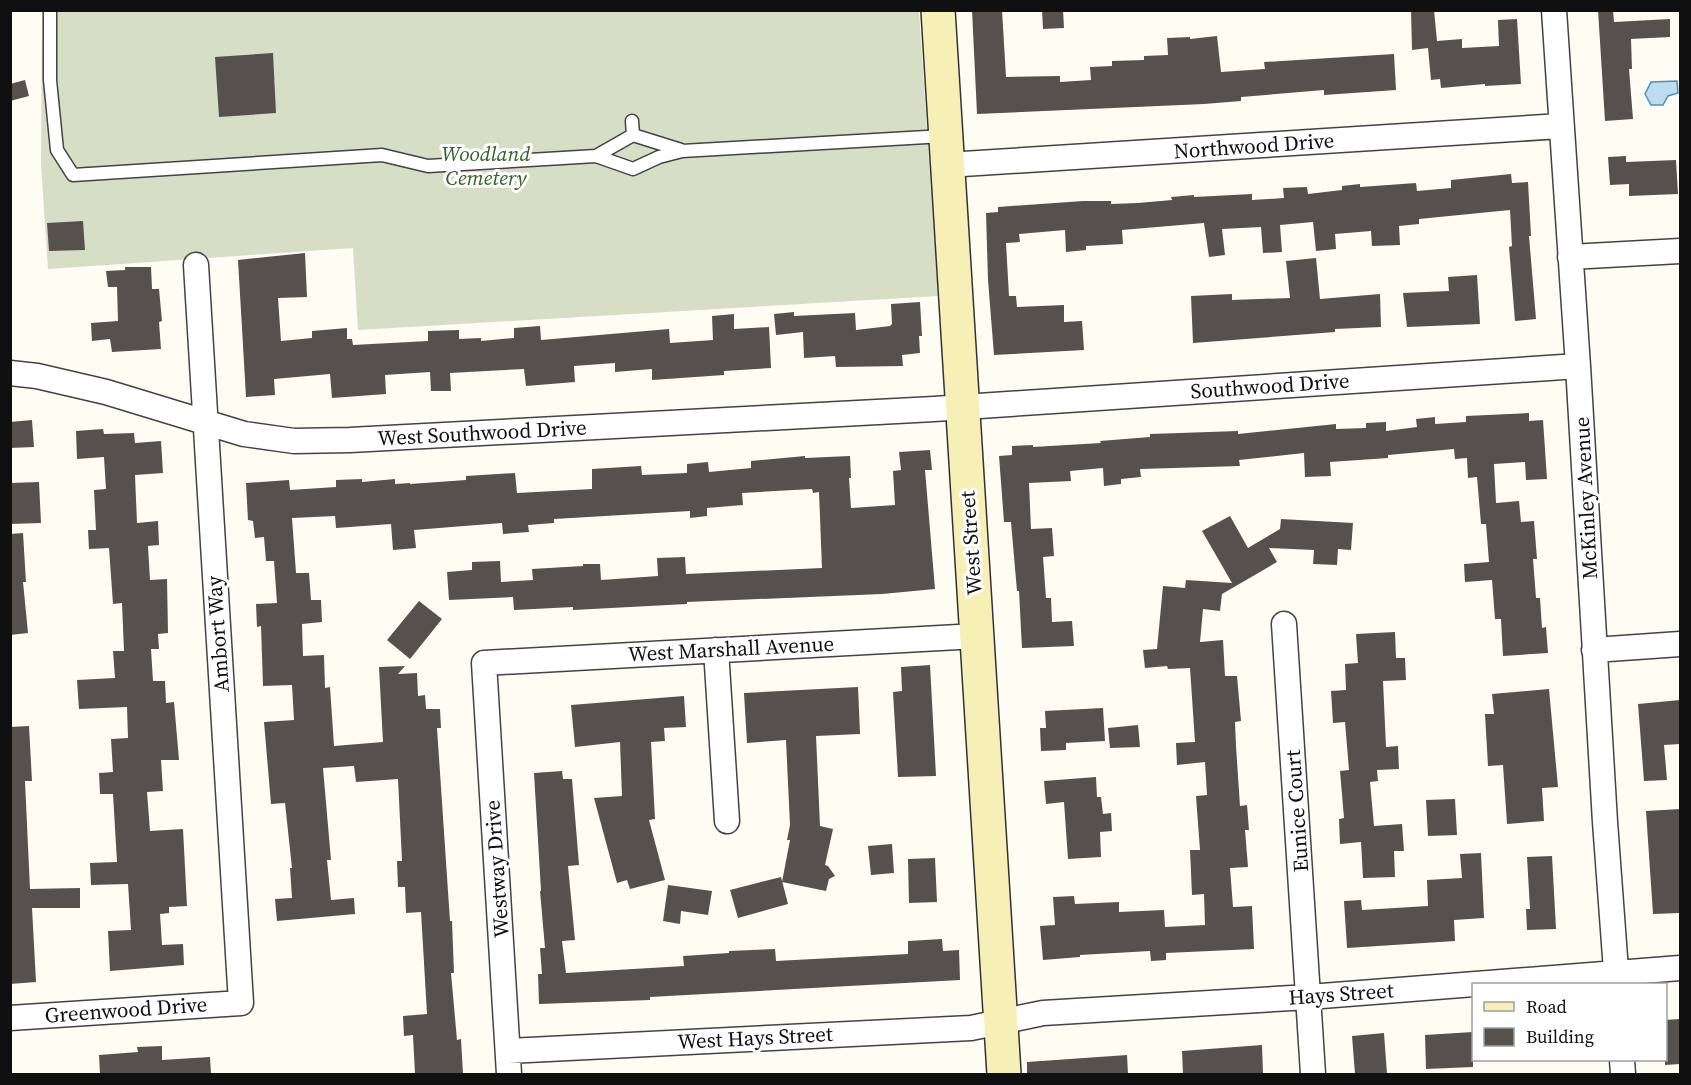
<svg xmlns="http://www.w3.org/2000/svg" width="1691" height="1085" font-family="'Source Serif 4',serif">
<rect width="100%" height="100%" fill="#fefcf3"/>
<path fill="#d6dfc5" d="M42 11H919L938 296 358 330 353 248 48 269 41 164Z"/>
<path fill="#bddcf0" stroke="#4c90c0" stroke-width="1.5" d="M1677 81 1678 93 1668 96 1663 105H1651L1645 94 1651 82Z"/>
<path fill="#57514d" d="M972 10H1002L1006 77 1060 76V82L1091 80 1090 67 1112 66V61L1144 60V56L1168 55 1167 38 1190 37V39L1217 36 1221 72 1265 69 1264 62 1394 54 1396 90 1324 95V90L1241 97V101L1204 104 977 114Z
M1042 10H1063L1064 28 1043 29Z
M1411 10H1434L1437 41 1462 39V48L1499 46 1498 20 1517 19 1521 84 1485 86V84L1441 88 1440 79 1431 80 1428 48 1412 50Z
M1598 10H1613L1614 22 1670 19V37L1631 39 1632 69H1629L1633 119 1605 121Z
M273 53 276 113 219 117 215 57Z
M25 80 29 96 10 101V84Z
M1626 156V162L1676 160 1678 194 1629 196V184L1610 185 1608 157Z
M1511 174 1512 183 1528 182 1531 236H1529L1536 319 1515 321 1509 247 1512 246 1510 210 1419 219V224L1399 226 1400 245 1372 246 1371 231 1335 234 1336 249 1316 251 1313 222 1280 225 1282 252 1263 253 1261 227 1222 229 1225 255 1209 257 1204 223 1122 230 1123 244 1086 246V250L1066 252 1065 230 1019 234 1020 242 1006 243 1009 296H1016L1017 307 1064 305V322L1082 321 1084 350 994 355 988 280 986 213 998 212V207L1083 201H1111V204L1138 203 1172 200 1171 197 1194 195V197L1252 194V200L1284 198 1283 188 1307 187 1308 194 1342 190V186L1360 184V187L1416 183 1417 191 1451 188V180Z
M83 221 85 250 49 251 47 223Z
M305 253 307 297 278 298 281 341 312 338V331L347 328V339H352L353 345 428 341V331L459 330V339L481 338V341L514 338V328L540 326 541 340 669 329 670 343 713 340 712 316 734 314V329L769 327 771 368 724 371V375L652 380V369L615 372V363L574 366 575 382 526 386 524 369 450 373 451 391H431L430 372 385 375 386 394 332 398 330 374 274 379 275 395 246 397 238 260Z
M1316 258 1320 299 1380 294 1381 327 1335 329V332L1193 343 1191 296 1232 294V300L1290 298 1286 261Z
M125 267H151L152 289H159L162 321 159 322 161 349 112 352 110 339 92 341 91 323 118 321 117 287H108L106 271 125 270Z
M1477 275 1480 324 1407 327 1403 293 1449 291 1448 277Z
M920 302 922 336H919L920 353 902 355 903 366 836 367 835 356 804 358 803 332 776 335 774 314 794 312V316L855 313 856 330 890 326 892 324 891 304Z
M1529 413V421L1543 420 1547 479 1526 480 1525 462 1494 464 1496 503 1519 501 1521 522 1534 521 1537 559H1533L1536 598H1540L1542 628 1546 627 1548 653 1503 656 1501 619H1495L1492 580 1465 582 1464 564 1489 562 1486 524H1481L1477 477 1468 478 1467 458 1455 459 1454 449 1388 455V458L1330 462 1331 476 1305 477 1304 453 1239 460 1240 466 1140 469 1141 477 1121 479V484L1104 486 1103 468 1070 471 1071 481 1029 483 1031 529 1052 528 1054 556 1043 557 1046 598H1051L1052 622 1072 621 1074 646 1022 648 1019 591H1017L1011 522H1004L999 456 1012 455V446L1033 445V447L1101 443 1100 441 1150 437V434L1238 431V434L1336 424V429L1366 428V423L1386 422V431L1417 427 1416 419 1435 417V424L1466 422V416Z
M32 420 34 447 10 448V422Z
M103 429 104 434 134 433 135 443 161 441 163 473 135 475 137 523 158 521 159 545 148 546 150 580 167 579 168 633 158 634 159 649H151L153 681H165L166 703 174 702 179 760H161L163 791 147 792 150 831 183 829 187 906 169 907V913L160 914 162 945 183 944 184 965 110 971 108 931 131 930 128 884 91 885 90 863 117 862 113 794H100L99 773 113 772 111 739 128 738 127 707 79 709 77 680 115 678 113 651H124L122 603 113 604 109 548 89 549 88 530H96L94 490 106 489 104 457 77 459 76 431Z
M930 450 932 470H925L935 589 882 594 687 602V604L573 610V607L514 610 513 597 449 600 447 572 472 570V562L500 561 501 582 533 580 532 569 583 566V564H600L601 580 658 576 657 558 685 557 686 574 822 568 819 492 813 493 812 489 742 493 743 505 707 508V516L690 518V511L554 519V523L528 525 529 532 503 534 502 523 414 530 416 548 393 550 391 524 336 528 335 516 292 518 296 573H309L311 600H321L322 622 302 624 303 656 324 655 325 688 330 687 334 746 383 742 379 667 405 666 398 674 417 673 418 696 425 695 426 709H440L441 728H437L450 921H452L454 973H451L457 1040 461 1039 463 1074H415L413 1035 404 1036 403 1016 427 1014 421 912 406 913 405 887H398L397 861H402L398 779 356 782 354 766 323 768 331 860H327L331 900 354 898 355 914 277 921 275 899 292 898 290 868H292L285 803 271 804 264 722 294 720 292 685 263 686 261 626 257 627 256 604 277 603 274 561H266L264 537 255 538 253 521 248 520 246 483 289 480 290 490 336 487V480L362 479V482L395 479V484L410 483V484L466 480V476L515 473 517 493 592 489V469L641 466 642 475 687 473V464L708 462 709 472 751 468V461L805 456V458L850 456 851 478H849L851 508 895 505 893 471 901 470 899 452Z
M39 482 41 523 10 524V483Z
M1230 516 1248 548 1280 529 1281 519 1353 523 1351 550 1338 549 1337 565 1313 564 1314 550 1269 548 1277 562 1222 594 1220 611 1203 609 1200 642 1223 640 1225 676H1237L1241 721 1235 722 1236 746 1240 806 1247 805 1249 830H1245L1248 867 1230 868 1233 907 1252 906 1254 949 1166 953V960L1151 961 1150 951 1080 955V957L1043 960 1040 926 1055 925 1053 897 1074 896 1075 904 1119 902V912L1164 910 1165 927 1205 925 1204 894 1192 895 1190 850H1200L1196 796 1207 795 1205 762 1177 765 1176 743 1195 742 1190 668 1168 669 1167 666 1145 668 1143 650 1157 649 1163 586 1185 588 1186 580 1232 583 1202 531Z
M23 533 26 582H23L28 633 10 635V534Z
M419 601 442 619 410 659 387 640Z
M1395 632 1396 658H1405L1406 680 1383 681 1386 747 1398 746 1399 769 1377 770 1378 781 1370 782 1374 826 1402 824 1404 851H1394L1395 877 1363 878 1361 842 1340 844 1339 819 1344 818 1340 771 1349 770 1345 722 1333 723 1331 691 1346 690 1345 664 1358 663 1356 634Z
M930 665 936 776 898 777 893 692 902 691 901 667Z
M858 687 860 734 816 736 820 826 833 829 825 865 828 866 835 876 829 879 826 891 782 882 790 840H787L790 825 786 740 747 743 744 693Z
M1549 689 1558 787 1542 788 1544 821 1507 824 1503 765 1488 766 1485 714H1494L1492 694Z
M684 696 686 727 664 728 665 741 651 742 655 819 649 820 665 880 630 889 627 880 617 883 594 798 622 796 620 742 575 747 571 705Z
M1680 700V744L1664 745 1667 780 1644 781 1638 704Z
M1103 708 1105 741 1066 743V750L1041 751 1040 728H1046L1045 711Z
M1138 725 1140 747 1110 748 1108 728Z
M29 726 32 781H25L30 889 80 888V908H32L36 982 10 984V727Z
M562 771 563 779H572L579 865 568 866 575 940 562 941 566 973 684 966 683 956 729 953V951L775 949 776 961 908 954V941L942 939 943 951 959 950 960 980 650 997V1000L539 1004 538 974H542L540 948H545L540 891H541L534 773Z
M1096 777 1097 797H1101L1103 814 1111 813 1112 831 1100 832 1101 857 1068 859 1064 802 1046 804 1044 781Z
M1455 799 1457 835 1428 836 1426 800Z
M1680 809V913L1653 914 1646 811Z
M892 844 894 873 871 875 868 846Z
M1481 853 1484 918 1454 920 1455 941 1347 948 1344 901 1361 900 1362 910 1428 906 1427 880 1462 878 1460 854Z
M1552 856 1556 929 1527 930 1526 909H1530L1527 857Z
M935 858 937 902 909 903 908 859Z
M781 877 788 904 738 918 730 890Z
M668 885 712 891 708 915 681 911 680 924 663 921Z
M1680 1019V1064L1665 1065V1020Z
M1473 1032V1067L1426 1069 1425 1035Z
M1384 1033 1387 1074H1355L1352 1036Z
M1262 1045 1263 1074H1183L1182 1051Z
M162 1046V1060L210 1057 211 1074H100L99 1055 138 1052 137 1047Z
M1127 1055 1128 1074H1027V1062Z"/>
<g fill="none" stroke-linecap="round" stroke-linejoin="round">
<defs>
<path id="service" d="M50 10V80L57 150 73 175 382 155 428 166 596 156 633 169 659 157 682 151 944 136
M632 121 633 135
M596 156 633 135 681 150"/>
<path id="minor" d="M1554 10 1578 366 1605 822 1617 984
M947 165 1561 126
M1570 257 1680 251
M10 373 37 376 106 392 244 434 294 441 350 440 934 409 1578 366
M1284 624 1313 1074
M716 650 727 821
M1594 650 1680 644
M10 1018 241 1003 196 265
M508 1051 971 1028 1043 1013 1309 997 1680 968
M1622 1060 1623 1074
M509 1074 484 663 977 636"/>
<path id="secondary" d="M938 10 1004 1074"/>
</defs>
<use href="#service" stroke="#434343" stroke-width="15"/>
<use href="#minor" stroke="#434343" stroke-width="27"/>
<use href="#secondary" stroke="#323232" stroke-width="36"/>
<use href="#service" stroke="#fff" stroke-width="12"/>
<use href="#minor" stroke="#fff" stroke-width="24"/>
<use href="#secondary" stroke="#f7f0b6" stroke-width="33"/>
</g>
<g text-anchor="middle" stroke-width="6" stroke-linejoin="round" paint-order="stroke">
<g font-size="21" fill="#101010" stroke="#fff">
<text transform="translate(1254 146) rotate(-4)" y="7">Northwood Drive</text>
<text transform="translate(1270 386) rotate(-4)" y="7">Southwood Drive</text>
<text transform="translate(482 433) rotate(-3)" y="7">West Southwood Drive</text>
<text transform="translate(1586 498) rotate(-93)" y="7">McKinley Avenue</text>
<text transform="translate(971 543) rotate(-94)" y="7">West Street</text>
<text transform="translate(218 634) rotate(-94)" y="7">Ambort Way</text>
<text transform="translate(731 649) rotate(-3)" y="7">West Marshall Avenue</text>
<text transform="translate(1297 811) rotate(-94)" y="7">Eunice Court</text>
<text transform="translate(497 869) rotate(-94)" y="7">Westway Drive</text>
<text transform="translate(1341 994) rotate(-4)" y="7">Hays Street</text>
<text transform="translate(126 1010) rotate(-4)" y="7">Greenwood Drive</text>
<text transform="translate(755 1038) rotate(-3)" y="7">West Hays Street</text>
</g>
<g font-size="21" font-style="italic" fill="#326126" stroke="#fff">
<text x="486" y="161">Woodland<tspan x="486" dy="24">Cemetery</tspan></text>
</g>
</g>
<rect width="1691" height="1085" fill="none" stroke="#101010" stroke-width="24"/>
<rect x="1472" y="983" width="195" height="78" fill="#ffffff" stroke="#9f9f9f" stroke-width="1.5"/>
<rect x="1484" y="1002" width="30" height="9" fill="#f7f0b6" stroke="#9f9f9f" stroke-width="1.5"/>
<text x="1526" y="1013" font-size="18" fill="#101010">Road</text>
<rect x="1484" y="1028" width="30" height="18" fill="#57514d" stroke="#9f9f9f" stroke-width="1.5"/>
<text x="1526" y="1043" font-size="18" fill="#101010">Building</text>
</svg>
